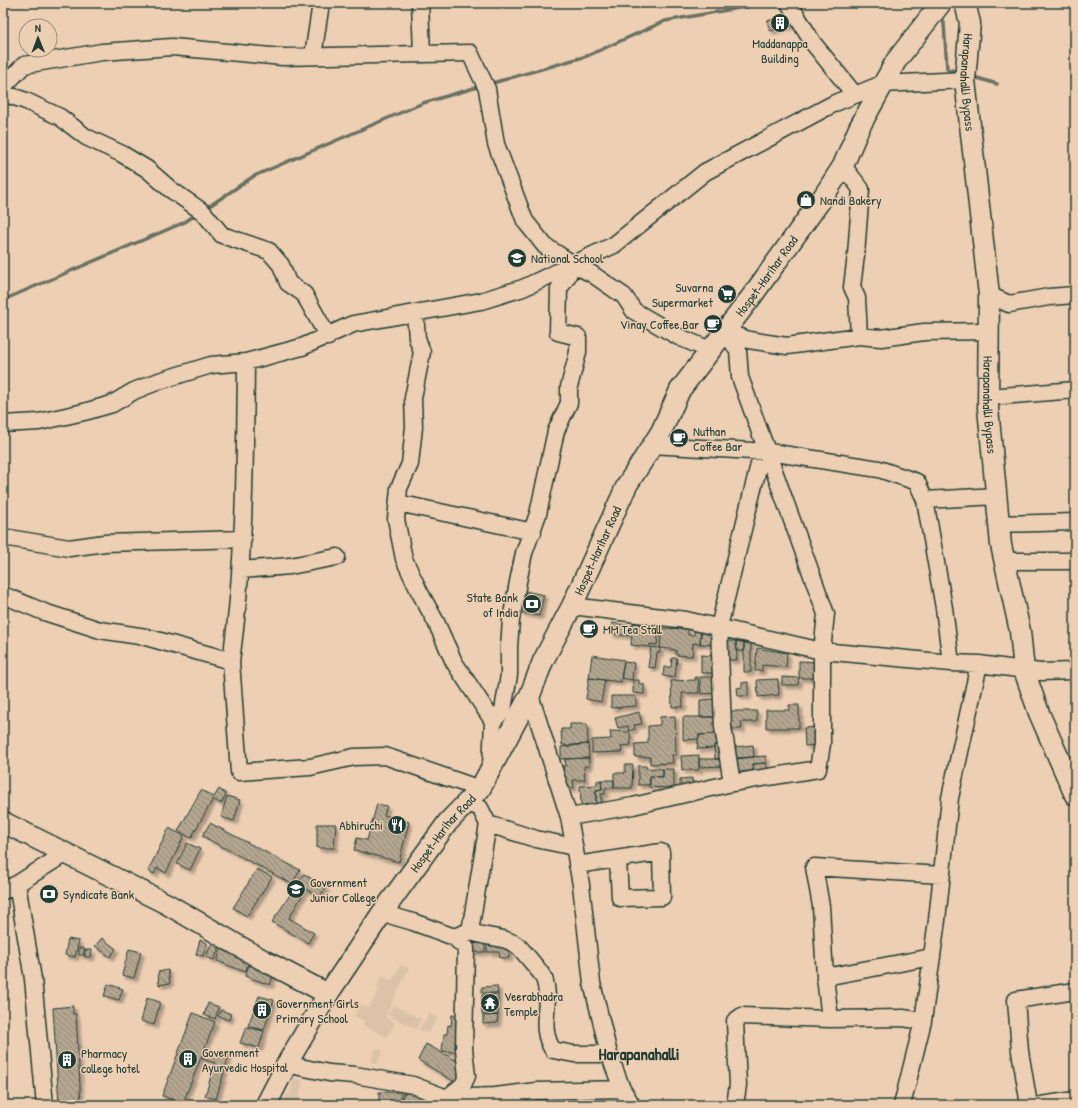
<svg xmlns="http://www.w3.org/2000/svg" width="1078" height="1108" font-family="'Patrick Hand',sans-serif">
<defs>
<pattern id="building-back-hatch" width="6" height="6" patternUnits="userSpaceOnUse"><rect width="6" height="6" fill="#b4a690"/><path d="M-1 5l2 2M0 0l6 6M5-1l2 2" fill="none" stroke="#928876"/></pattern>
<filter id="shadow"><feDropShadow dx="3.5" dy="3.5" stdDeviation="1" flood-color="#0004"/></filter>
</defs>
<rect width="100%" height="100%" fill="#edcfb3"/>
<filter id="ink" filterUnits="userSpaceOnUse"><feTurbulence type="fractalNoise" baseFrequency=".025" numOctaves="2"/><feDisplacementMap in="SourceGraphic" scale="8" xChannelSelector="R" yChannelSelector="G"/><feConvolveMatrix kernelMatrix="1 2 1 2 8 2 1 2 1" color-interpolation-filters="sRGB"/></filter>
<g filter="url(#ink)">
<path fill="#dcc3a8" d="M401 964 409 968 385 1017 395 1023 387 1037 363 1025 364 1021 354 1016 360 1004 369 1008 379 989 376 987 382 976 392 981Z
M393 1005 421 1019 416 1029 388 1015Z
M429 1013 438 1018 428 1034 419 1029Z
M376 1048 383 1051 377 1064 371 1061Z
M293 1078 303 1080 298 1105H284L286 1094H290Z"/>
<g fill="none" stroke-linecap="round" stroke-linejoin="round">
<path stroke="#697262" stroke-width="3.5" d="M938 16 944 23 947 69 960 72
M971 76 997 84
M489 84 587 56 665 21 767 3
M205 209 254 176 423 103 481 86
M3 300 185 222 198 213"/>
</g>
<path fill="url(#building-back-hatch)" stroke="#1f3d34" filter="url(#shadow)" d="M789 15 792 25 770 31 767 21Z
M525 591 544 595 539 616 520 612Z
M612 623 633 626V623L659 628 657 645 650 644V647L631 645 632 636 611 634Z
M662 628 688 629V635H694V631L701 632 700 644 693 643 692 656 676 655V650L660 648Z
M701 632 716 633 715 645 700 644Z
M728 641H736L737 660H728Z
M736 641H744V651H737Z
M744 641H751V672H744Z
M651 647 660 648V653H657L655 668 648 667Z
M757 648 787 653 786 667 762 665V671H755Z
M592 655 624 660 621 682 589 678Z
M701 655 715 656 714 673H701Z
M672 658H677L675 678 663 676 664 667H671Z
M799 661 820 662V678H799Z
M624 662 634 663 632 680 621 678Z
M695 677H698L699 693H682L683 707H672L671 681 696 680Z
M700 677H717L718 693 701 694Z
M782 677 799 678 798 685H782Z
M589 678 605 680 601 702 586 699Z
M778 679 779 695 758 697 757 680Z
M633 680H639V684H644V694L633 693Z
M748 682V696H738L737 688 742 687V683Z
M611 696H636V706L611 708Z
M717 699V717H700V700Z
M789 705H799V728H766V710H790Z
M727 711H757V722H741L742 729H728Z
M639 712 642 724 634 725 635 729 629 731 628 726 618 728 615 718Z
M675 716 676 755H672L673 763 650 764V757H635V744L648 743V726L660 725V717Z
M683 717H717V734L699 735V739L683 740Z
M570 724H587L588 744 571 745V747H566V745H562L561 729H570Z
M817 727 818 745 805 746 804 728Z
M610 731 630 732 631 745 621 746 622 752 592 753V740L611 739Z
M719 734V745H714V748L697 749 699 735Z
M588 744 589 758 561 759V747Z
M714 745H723V759H715Z
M753 745 754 757 735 759 734 747Z
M699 755V770H682L681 756Z
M766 756V763L753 764V771L736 772V758Z
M589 758V766H584L585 780H573L574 788H564L563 766H566L565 759Z
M699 759H723V766L699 767Z
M766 763 767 775 754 776 753 764Z
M625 765H633L632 788H614V773H625Z
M638 766H646V768L663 769V777L650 776V785H638Z
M663 769H674V788L649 787 650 776 663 777Z
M692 778 693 786 680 787V779Z
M601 780H614V788H605V794H601L602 810H596V790L602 789Z
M601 780 602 789 596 790V804L581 805 580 786 597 785V781Z
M219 789 226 794 221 804 213 799 191 838 178 831 201 790 214 797Z
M227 796 240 800 234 821 221 817Z
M377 804 387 806 384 815 409 822 399 862 354 850 357 838 367 840Z
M210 823 300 870 292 884 202 836Z
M317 824H336L334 848H317Z
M169 828 184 836 166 873 157 868 154 874 148 871Z
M187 843 200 849 190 870 177 864Z
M257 869 272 877 247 916 233 908Z
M304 874 326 888 319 897 306 889 289 918 314 933 308 943 272 922Z
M102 938 116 949 110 957 95 946Z
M68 939 79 941 75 957 65 955Z
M200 940 207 943 203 956 196 954Z
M212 943 220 946 214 960 206 957Z
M485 943V952H468V944Z
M487 944H509V958H500L499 952H487Z
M79 948H84V955H79Z
M129 949 141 952 134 978 122 975Z
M221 949 250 960 245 972 217 961Z
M85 950H92L91 957H85Z
M249 965 274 973 270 985 245 976Z
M168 970 170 983 159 985 158 972Z
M108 984 123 989 119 1000 104 996Z
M497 986 498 993H482V987Z
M498 994V1015H482V995Z
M259 996 274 1000 264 1030 248 1026Z
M147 998 160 1002 154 1025 141 1021Z
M208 1003 219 1007 215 1019 204 1015Z
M73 1006V1014H76L81 1105H59L53 1008Z
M221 1010 231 1014 229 1020 218 1016Z
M193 1013 215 1022 183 1103 162 1096Z
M452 1015 464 1016 461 1053 442 1051 444 1034H447L448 1025 451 1026Z
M498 1015 497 1023 483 1024V1016Z
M246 1027 264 1031 259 1048 240 1043Z
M426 1044 463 1064 455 1082 418 1060Z
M206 1048 229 1055 216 1099 205 1096 215 1063 202 1059Z
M551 1091 552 1103 570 1102V1105H528V1092Z
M561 1091H590V1101H561Z
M379 1092H401V1105L379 1103Z
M403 1093H418L417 1105H402Z
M483 1099 511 1100V1105H483Z
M605 1102V1105H594V1103Z
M621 1103V1105H611V1104Z"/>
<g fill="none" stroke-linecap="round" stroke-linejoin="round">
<defs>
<path id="minor" d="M420 3 422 53
M789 3 813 43 855 95
M313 56 321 3
M3 87 24 65 102 52 172 47 283 57 470 53 487 89 496 144 525 221 545 246 573 264 567 277 559 289 558 332 578 337V352L569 387V403L556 431 538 514 524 553 518 582 511 620 509 647V675L503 710 493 721
M3 93 26 101 60 117 86 137 122 154 147 169 170 189 203 212 222 235 269 251 281 265 288 283 304 294 328 337
M843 166 861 189 856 255 852 287 857 298 859 336
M573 264 592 274 624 296 634 311 679 337 710 350
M989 295 1009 304 1049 297 1075 295
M415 313 417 338 422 352 413 398 414 427 410 464 399 488 396 519 404 559 419 591 436 622 454 662 493 721 491 767
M989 397 1075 390
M3 424 39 422 84 412 112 404 134 391 159 381 211 365 246 362 302 347 353 324 481 301 523 288 614 245 705 172 835 103 882 84 965 80
M652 445 769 452 879 469 917 482 925 500 997 496
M925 500 944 608 951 663
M398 503 533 532
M999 524 1075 522
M3 537 69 548 105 543 243 539
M1005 561H1075
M241 570 290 566 337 557
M3 595 44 612 100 630 146 637 231 661 239 772 310 767 354 757 385 756 480 789
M572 606 686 620 822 651 951 663 979 664 1040 672 1075 671
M231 661C245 561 245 462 246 362
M530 695 569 817 581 885 592 983 609 1054 622 1089 632 1105
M732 783 723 727 719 627 762 452
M569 817 633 806 732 783 818 769 822 744V651L826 614 740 377 738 350 725 332 749 340 787 346 859 336 881 338 924 332 989 331
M488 824 536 839 574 847
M577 865 661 852 662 897 620 898 618 860
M17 884 66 853
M3 891 17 884 33 979 45 1105
M382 913 413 922 454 937 470 931 488 824 480 808 467 802
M470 931C486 939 505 935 519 947 522 950 544 976 544 978 553 1003 537 1026 553 1050L574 1054H609
M825 977 821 906 814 867 941 875
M830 1019 825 977 932 957
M289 1060 295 1066 329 1073 355 1075 413 1085 447 1098 463 1085 467 1076 464 1049 466 948 454 937
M447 1098 495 1096 536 1091 622 1089
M735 1105 738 1085 735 1021 742 1016 830 1019 903 1018 923 1021
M902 1105 923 1021 937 920 950 798 979 664
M1029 1105 1020 1051 1016 1000 1075 991
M1041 1105 1075 1100"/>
<g id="major">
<path id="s1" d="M965 3 970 23 965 80 989 295 988 408 1001 545 1020 631 1024 670 1039 713 1075 795"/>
<path d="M3 822 167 904 263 960 328 994"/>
<path id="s2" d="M266 1105 289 1060 328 994 382 913 448 822 480 789 530 695 543 661 572 606 627 485 661 432 680 390 752 296 823 197 843 166 859 128 896 61 941 3"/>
</g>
</defs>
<use href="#minor" stroke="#1f3d34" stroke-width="19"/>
<use href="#major" stroke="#1f3d34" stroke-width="23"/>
<use href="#minor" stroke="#edcfb3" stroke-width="16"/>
<use href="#major" stroke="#edcfb3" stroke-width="20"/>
</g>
</g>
<defs>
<symbol id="building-disc" viewBox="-11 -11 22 22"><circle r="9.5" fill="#1f3d34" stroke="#edcfb3"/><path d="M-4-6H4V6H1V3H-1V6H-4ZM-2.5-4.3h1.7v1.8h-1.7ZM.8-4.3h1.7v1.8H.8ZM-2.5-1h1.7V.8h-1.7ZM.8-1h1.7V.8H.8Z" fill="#fff"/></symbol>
<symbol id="shop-disc" viewBox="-11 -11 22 22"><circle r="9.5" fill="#1f3d34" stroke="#edcfb3"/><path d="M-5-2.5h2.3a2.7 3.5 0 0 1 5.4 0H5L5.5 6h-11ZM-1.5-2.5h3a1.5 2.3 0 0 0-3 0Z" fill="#fff"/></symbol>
<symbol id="school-disc" viewBox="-11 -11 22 22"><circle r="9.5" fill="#1f3d34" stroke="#edcfb3"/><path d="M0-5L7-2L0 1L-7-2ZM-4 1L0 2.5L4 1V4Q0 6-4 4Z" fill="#fff"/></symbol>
<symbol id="supermarket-disc" viewBox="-11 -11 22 22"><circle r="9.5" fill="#1f3d34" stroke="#edcfb3"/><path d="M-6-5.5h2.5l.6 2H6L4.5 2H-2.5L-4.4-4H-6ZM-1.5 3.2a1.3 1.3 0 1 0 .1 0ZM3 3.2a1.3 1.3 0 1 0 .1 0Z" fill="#fff"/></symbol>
<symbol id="cafe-disc" viewBox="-11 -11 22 22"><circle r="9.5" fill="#1f3d34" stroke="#edcfb3"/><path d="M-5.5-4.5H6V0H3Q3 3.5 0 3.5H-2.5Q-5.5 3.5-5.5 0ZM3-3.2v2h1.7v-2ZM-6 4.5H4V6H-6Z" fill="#fff"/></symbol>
<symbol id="bank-disc" viewBox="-11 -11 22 22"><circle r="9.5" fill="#1f3d34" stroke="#edcfb3"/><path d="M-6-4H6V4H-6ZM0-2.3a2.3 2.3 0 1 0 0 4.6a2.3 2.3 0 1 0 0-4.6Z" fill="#fff"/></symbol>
<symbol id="restaurant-disc" viewBox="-11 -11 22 22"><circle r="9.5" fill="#1f3d34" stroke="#edcfb3"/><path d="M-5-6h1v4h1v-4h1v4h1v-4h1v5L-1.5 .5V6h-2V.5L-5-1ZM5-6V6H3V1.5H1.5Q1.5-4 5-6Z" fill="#fff"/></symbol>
<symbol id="university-disc" viewBox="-11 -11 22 22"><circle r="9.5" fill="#1f3d34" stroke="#edcfb3"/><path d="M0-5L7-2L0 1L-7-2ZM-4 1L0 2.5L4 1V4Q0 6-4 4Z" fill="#fff"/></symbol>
<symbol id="temple-disc" viewBox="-11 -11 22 22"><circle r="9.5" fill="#1f3d34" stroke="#edcfb3"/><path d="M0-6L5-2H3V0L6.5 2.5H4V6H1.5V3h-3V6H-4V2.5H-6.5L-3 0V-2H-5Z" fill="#fff"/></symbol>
</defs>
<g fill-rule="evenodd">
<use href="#building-disc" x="769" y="12" width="22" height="22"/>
<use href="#shop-disc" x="795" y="189" width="22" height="22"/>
<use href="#school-disc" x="506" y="247" width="22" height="22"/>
<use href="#supermarket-disc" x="716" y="283" width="22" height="22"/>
<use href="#cafe-disc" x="702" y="313" width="22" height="22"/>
<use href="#cafe-disc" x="668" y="427" width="22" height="22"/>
<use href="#bank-disc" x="521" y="593" width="22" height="22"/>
<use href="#cafe-disc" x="578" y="618" width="22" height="22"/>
<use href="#restaurant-disc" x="386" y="814" width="22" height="22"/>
<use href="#university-disc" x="285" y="878" width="22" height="22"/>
<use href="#bank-disc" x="38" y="883" width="22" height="22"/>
<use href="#temple-disc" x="479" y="992" width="22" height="22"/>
<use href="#building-disc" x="251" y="999" width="22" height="22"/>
<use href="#building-disc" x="177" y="1048" width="22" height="22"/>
<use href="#building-disc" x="56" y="1049" width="22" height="22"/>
</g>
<g text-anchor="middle" stroke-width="3" stroke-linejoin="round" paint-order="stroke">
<g font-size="13" fill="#1f3d34" stroke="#edcfb3" text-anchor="start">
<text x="780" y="48" text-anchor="middle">Maddanappa<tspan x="780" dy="15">Building</tspan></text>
<text x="820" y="205">Nandi Bakery</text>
<text x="531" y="263">National School</text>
<text x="713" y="292" text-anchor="end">Suvarna<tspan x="713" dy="15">Supermarket</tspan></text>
<text x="699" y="329" text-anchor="end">Vinay Coffee Bar</text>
<text x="693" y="436">Nuthan<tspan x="693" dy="15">Coffee Bar</tspan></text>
<text x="518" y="602" text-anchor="end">State Bank<tspan x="518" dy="15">of India</tspan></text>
<text x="603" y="634">MM Tea Stall</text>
<text x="383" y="830" text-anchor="end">Abhiruchi</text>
<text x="310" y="887">Government<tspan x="310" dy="15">Junior College</tspan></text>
<text x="63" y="899">Syndicate Bank</text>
<text x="504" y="1001">Veerabhadra<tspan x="504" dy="15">Temple</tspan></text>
<text x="276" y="1008">Government Girls<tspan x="276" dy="15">Primary School</tspan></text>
<text x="202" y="1057">Government<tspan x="202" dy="15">Ayurvedic Hospital</tspan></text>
<text x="81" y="1058">Pharmacy<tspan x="81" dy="15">college hotel</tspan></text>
</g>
<g font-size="13" fill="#1f3d34" stroke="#edcfb3">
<text dy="5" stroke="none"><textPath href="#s1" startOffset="80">Harapanahalli Bypass</textPath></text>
<text dy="5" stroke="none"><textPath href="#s2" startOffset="973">Hospet-Harihar Road</textPath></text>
<text dy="5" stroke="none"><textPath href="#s1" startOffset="404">Harapanahalli Bypass</textPath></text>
<text dy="5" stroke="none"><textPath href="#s2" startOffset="649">Hospet-Harihar Road</textPath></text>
<text dy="5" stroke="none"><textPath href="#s2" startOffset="325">Hospet-Harihar Road</textPath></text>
</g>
<g font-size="17" font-weight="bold" fill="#1f3d34" stroke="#edcfb3">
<text x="639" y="1060">Harapanahalli</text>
</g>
</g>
<rect width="1078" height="1108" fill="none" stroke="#edcfb3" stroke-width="16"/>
<rect x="8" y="8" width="1062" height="1092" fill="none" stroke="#1f3d34" stroke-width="1.5" filter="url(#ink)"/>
<g transform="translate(38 38) rotate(359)"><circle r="19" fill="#edcfb3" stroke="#9b9580"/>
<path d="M0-3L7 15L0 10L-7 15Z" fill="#1f3d34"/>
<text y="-6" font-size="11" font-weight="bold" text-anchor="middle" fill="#1f3d34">N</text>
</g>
</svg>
